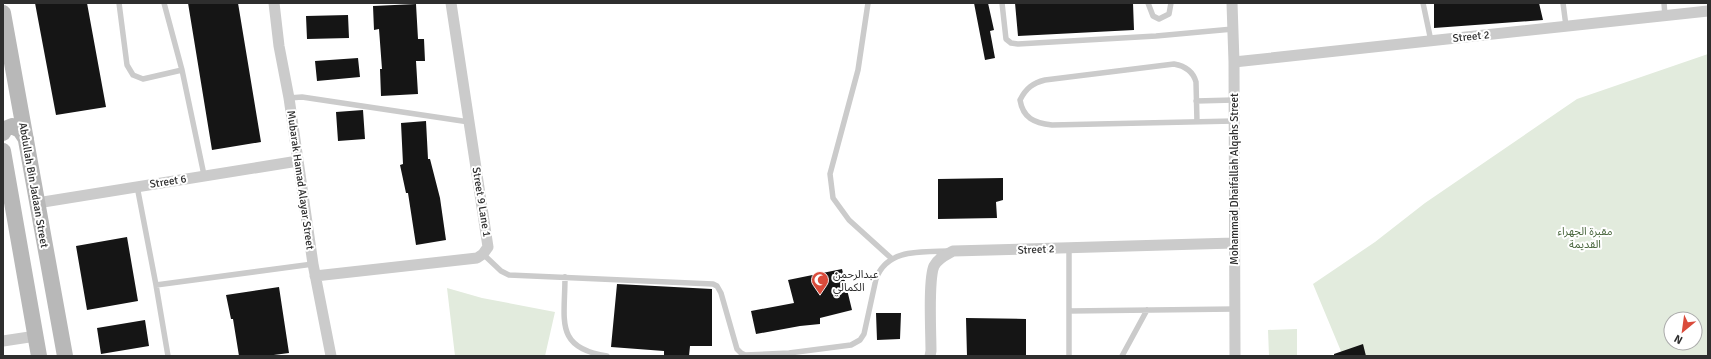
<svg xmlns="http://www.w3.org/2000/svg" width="1711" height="359" font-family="Signika,'Noto Sans Arabic',sans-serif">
<rect width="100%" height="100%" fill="#fff"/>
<path fill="#e2ebdd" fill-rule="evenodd" d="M1708 54V356H1343L1313 284 1375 242 1425 203 1577 99ZM1671 319H1695V343H1671Z
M447 288 482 298 555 312 545 356H455Z
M1297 329V356H1269L1268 330Z"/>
<path fill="#151515" d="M35 3H87L106 107 56 115Z
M188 3H238L261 142 212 150Z
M974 3H988L994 30 990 31 995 58 985 60Z
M1015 3H1133L1134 30 1018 36Z
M1434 3H1539L1543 20 1434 28Z
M416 4 418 39H424L425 61H416L418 94 381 96 380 69H382L379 29 374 30 373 6Z
M348 15 349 38 307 39 306 16Z
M358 58 360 77 317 81 315 61Z
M363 110 365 139 338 141 336 112Z
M426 121 428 159H430L440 198 446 240 416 245 408 193H406L400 165 403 164 401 123Z
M1003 178V200L996 202 997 218 938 219V179Z
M127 237 138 301 87 310 76 246Z
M842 269 852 310 820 318V324L800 326 756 334 751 311 794 303 788 280Z
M617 284 712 289V346H690L689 356H664V351L611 347Z
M279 287 289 353 266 356H239L233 319H231L226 295Z
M876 313H901L900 339 877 340Z
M966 318 1026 319V356H967Z
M145 320 149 346 101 354 97 328Z
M1363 344 1366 356H1334V354Z"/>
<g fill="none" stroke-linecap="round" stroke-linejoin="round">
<path stroke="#cbcbcb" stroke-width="5.5" d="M119 3 127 65 133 75 143 79 182 70
M164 3 182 70 204 175
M868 3 858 70 830 174 833 198 849 220 891 258
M1002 3 1006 39 1011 43 1018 44 1156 36 1233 29
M1148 3 1153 16 1159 19 1169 14 1171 3
M1423 3 1431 41
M1563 3 1566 26
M1664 3 1665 16
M289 98 302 97 469 122
M1196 101 1234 100
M1197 122 1196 82C1193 71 1185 66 1174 64L1045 80C1033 83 1026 88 1020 100 1023 118 1034 123 1052 125L1234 121
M137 186 156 285 168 356
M483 254 501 271 509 275 713 284 717 286 721 293 737 349 741 353 745 355 789 353 851 345 860 340 864 334 876 279C887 248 922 252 949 251
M565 277C565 320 554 348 607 356
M156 285 313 264
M1069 311 1235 309
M1069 356V248
M1122 356 1147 310"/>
<path stroke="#cbcbcb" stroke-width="11" d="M274 3 279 46 289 98 313 264 331 356
M1232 3 1234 62 1235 356
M1234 62 1708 11
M37 203 298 161
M315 276 477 258 483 254 488 247 451 3
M3 341 36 336
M930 356 931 351C931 333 928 280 934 266 938 258 946 255 953 251L1234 243"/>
<path stroke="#b8b8b8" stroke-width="16" d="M3 13 65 356
M3 133 5 129 12 126 20 130 26 139
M3 151 39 356"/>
</g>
<defs>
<symbol id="mosque-pin" viewBox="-11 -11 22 30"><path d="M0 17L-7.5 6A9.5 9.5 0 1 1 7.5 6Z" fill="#da4b3b" stroke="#fff"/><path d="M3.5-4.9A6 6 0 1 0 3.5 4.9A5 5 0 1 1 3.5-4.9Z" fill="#fff"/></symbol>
</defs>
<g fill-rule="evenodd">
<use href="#mosque-pin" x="810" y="270" width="20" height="27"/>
</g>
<g text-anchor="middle" stroke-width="4" stroke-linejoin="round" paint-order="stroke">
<g font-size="11" fill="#2e2e2e" stroke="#fff">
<text transform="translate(1471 36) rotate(-6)" y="4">Street 2</text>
<text transform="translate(1234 179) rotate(-90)" y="4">Mohammad Dhaifallah Alqahs Street</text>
<text transform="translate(301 180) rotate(82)" y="4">Mubarak Hamad Alayar Street</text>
<text transform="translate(168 181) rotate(-9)" y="4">Street 6</text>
<text transform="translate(34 185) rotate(80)" y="4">Abdullah Bin Jadaan Street</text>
<text transform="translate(482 202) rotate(81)" y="4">Street 9 Lane 1</text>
<text transform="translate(1036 249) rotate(-2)" y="4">Street 2</text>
</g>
<g font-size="11" fill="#4a673e" stroke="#fff">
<text x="1585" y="235">مقبرة الجهراء<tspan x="1585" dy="13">القديمة</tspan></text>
</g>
<g font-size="11" fill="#2e2e2e" stroke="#fff" text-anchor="start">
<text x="833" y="278">عبدالرحمن<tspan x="833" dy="13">الكمالي</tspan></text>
</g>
</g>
<rect width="1711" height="359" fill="none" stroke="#2e2e2e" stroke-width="8"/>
<g transform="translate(1683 331) rotate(209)"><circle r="19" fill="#ffffff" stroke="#ababab"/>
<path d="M0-3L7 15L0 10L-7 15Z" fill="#da4b3b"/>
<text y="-6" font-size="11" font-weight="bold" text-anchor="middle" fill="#2e2e2e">N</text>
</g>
</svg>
